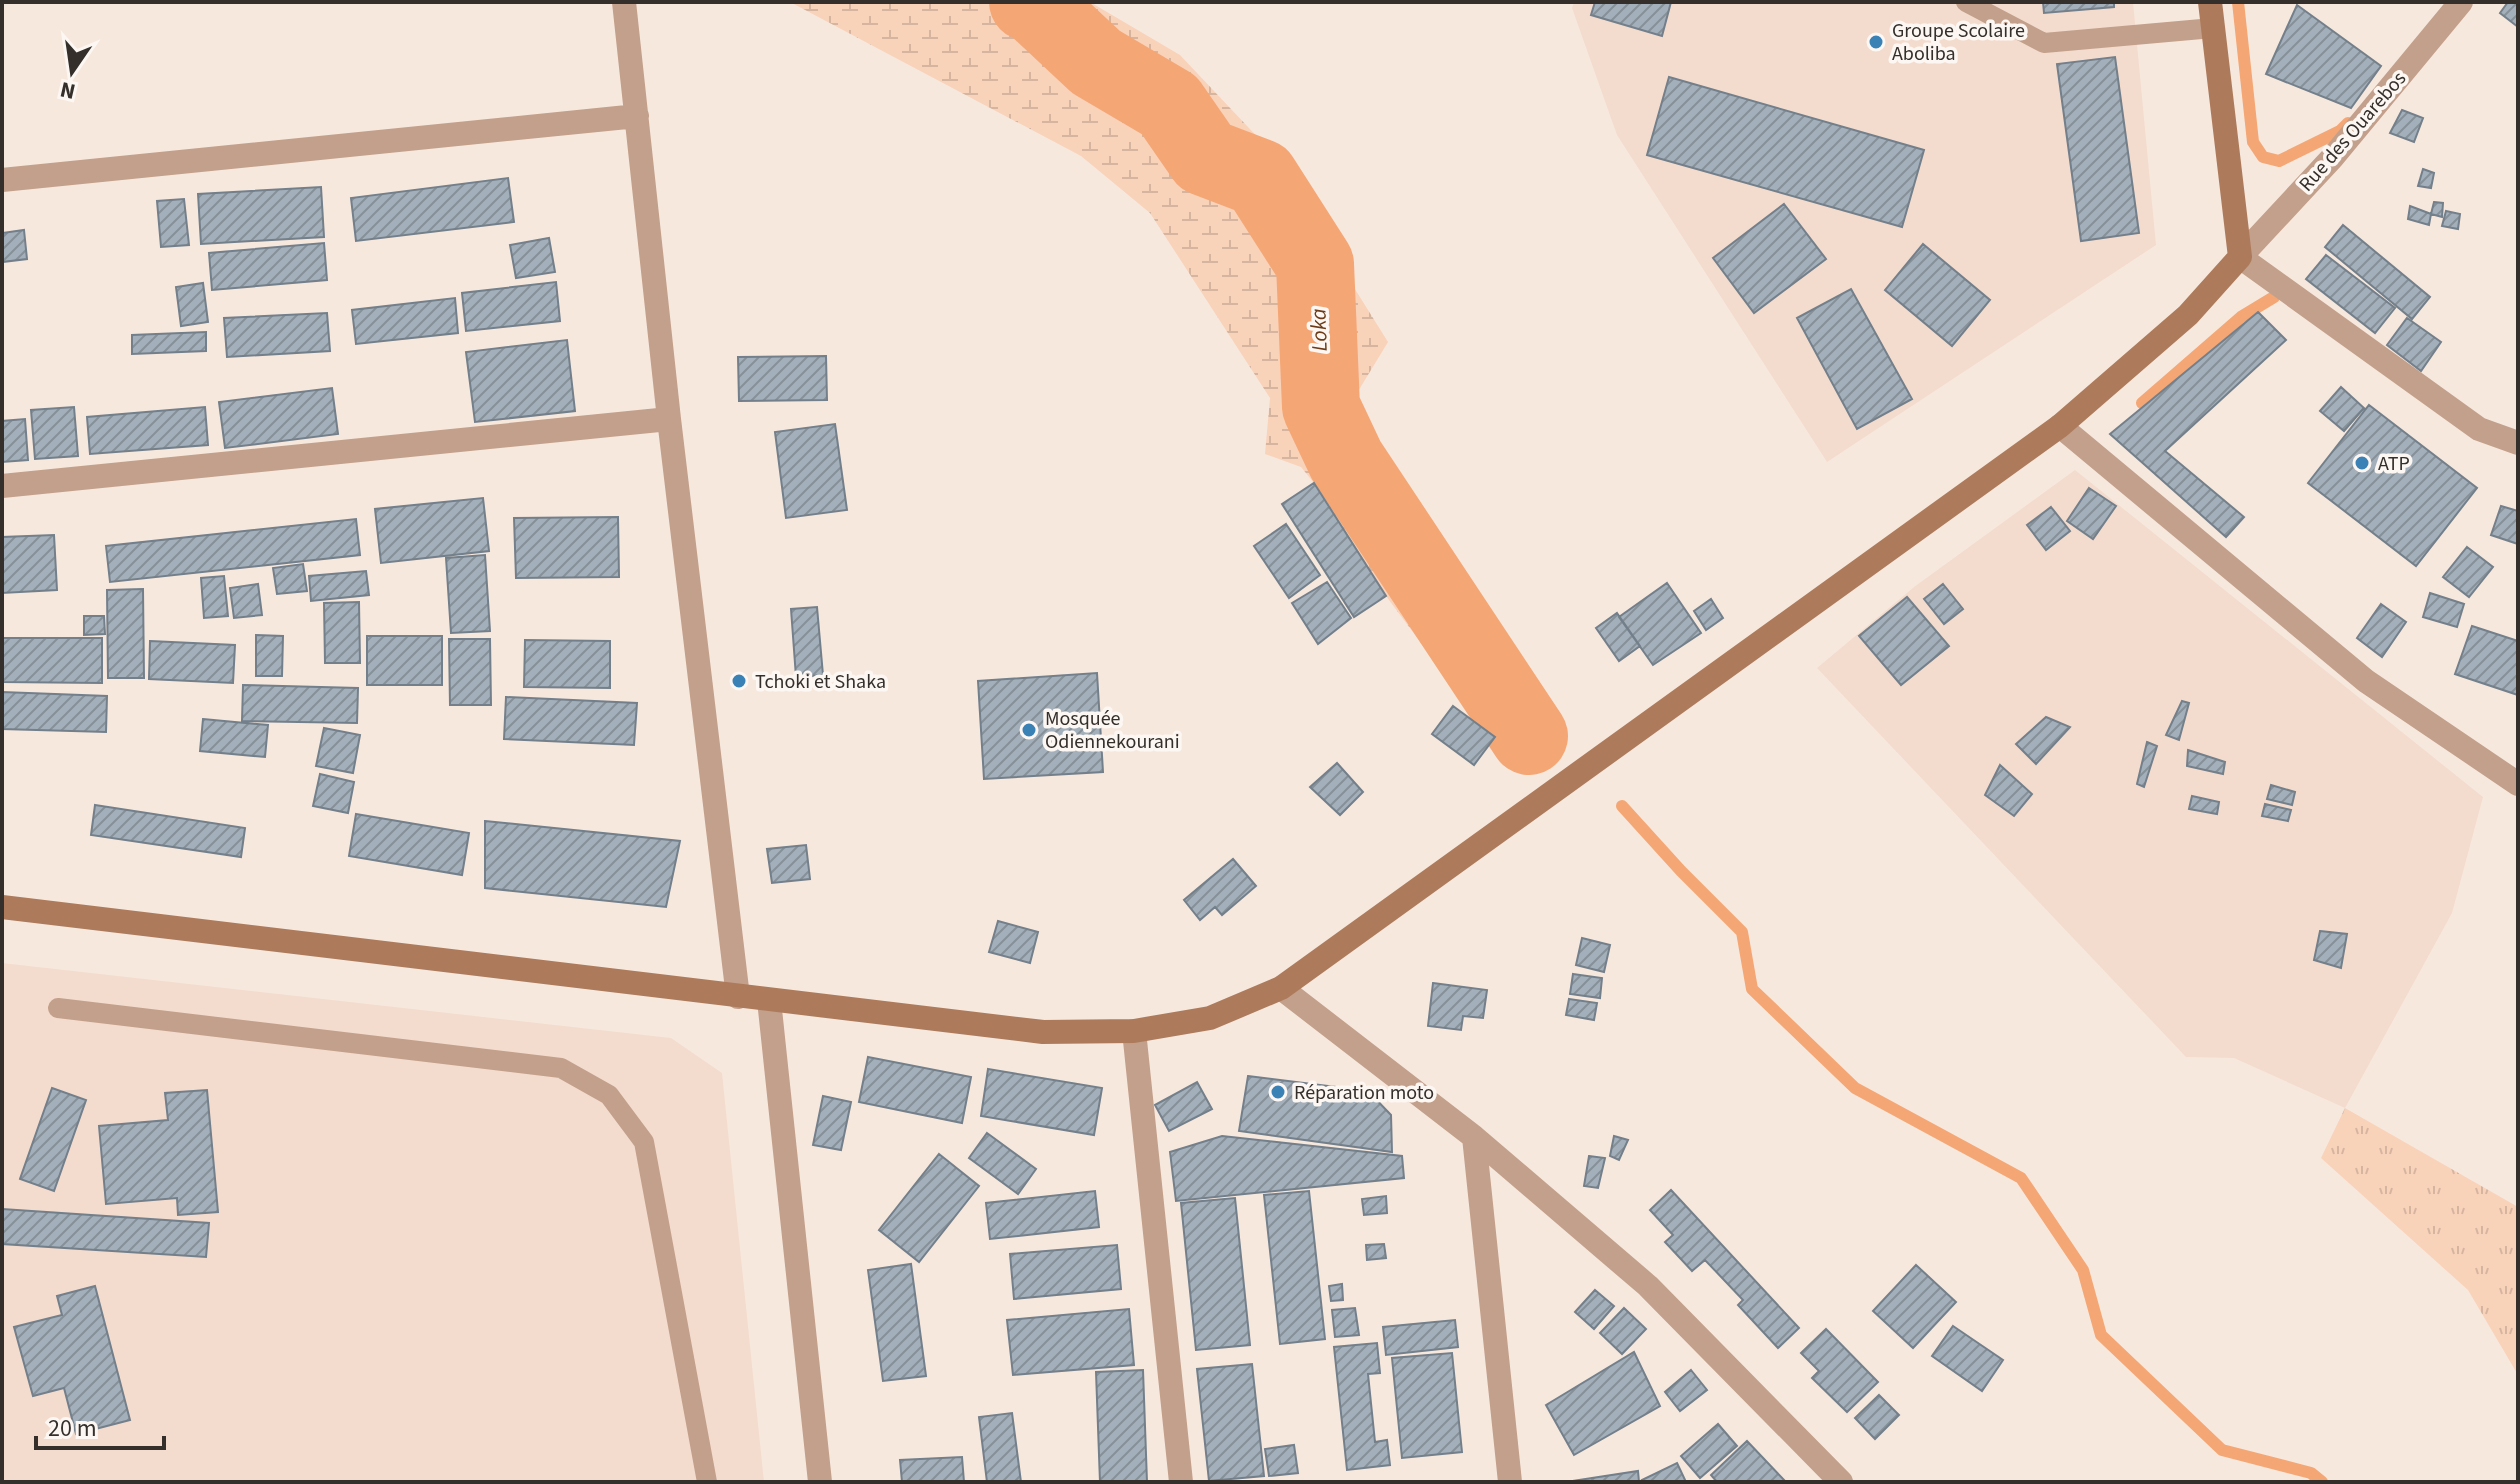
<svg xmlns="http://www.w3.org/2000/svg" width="2520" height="1484" font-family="'Source Sans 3',sans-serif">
<defs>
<pattern id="grass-tufts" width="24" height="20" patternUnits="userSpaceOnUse" patternTransform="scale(2)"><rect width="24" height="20" fill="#f9d2ba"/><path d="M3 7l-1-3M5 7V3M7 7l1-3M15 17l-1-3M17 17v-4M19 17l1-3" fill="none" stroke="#d6b5a0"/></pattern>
<pattern id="wetland-marsh" width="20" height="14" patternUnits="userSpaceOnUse" patternTransform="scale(2)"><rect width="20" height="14" fill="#f9d2ba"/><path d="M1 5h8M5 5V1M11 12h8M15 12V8" fill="none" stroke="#d6b5a0"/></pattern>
<pattern id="building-hatch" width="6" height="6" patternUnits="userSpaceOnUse" patternTransform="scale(2)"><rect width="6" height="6" fill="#a3b0bb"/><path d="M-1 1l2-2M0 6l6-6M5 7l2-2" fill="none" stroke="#869098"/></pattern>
</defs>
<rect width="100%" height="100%" fill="#f7e8de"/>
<path fill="#f3dcce" d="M1574 2H2133L2156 245 1827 462 1617 135 1572 8Z
M2075 470 2483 797 2452 913 2345 1108 2234 1058 2186 1057 1817 668 1914 587Z
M2 963 671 1038 722 1073 764 1482H2Z"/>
<path fill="url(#grass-tufts)" d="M2345 1108 2518 1207V1375L2468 1290 2321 1158Z"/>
<path fill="url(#wetland-marsh)" d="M790 2H1090L1180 55 1265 145 1388 342 1340 421 1558 732 1519 759 1444 674 1386 596 1314 483 1301 467 1265 454 1270 398 1150 213 1081 156Z"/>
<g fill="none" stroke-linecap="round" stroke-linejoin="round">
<path stroke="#f4a775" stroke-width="12" d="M2238 2 2253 142 2263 157 2279 161 2340 131 2348 123
M2142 403 2241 317 2274 297
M1622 806 1681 871 1742 932 1752 989 1855 1088 2021 1178 2083 1270 2101 1335 2222 1450 2311 1473 2322 1482"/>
<path stroke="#f4a775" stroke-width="78" d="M1028 2 1035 5 1096 62 1169 105 1205 157 1260 178 1315 264 1321 407 1346 460 1529 736"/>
</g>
<path fill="url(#building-hatch)" stroke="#737f8a" stroke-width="2" d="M1595 2H1671L1662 36 1591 15Z
M2043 2H2114V7L2044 13Z
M2508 2H2518V27L2500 13Z
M2297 5 2381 66 2351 108 2266 74Z
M2115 57 2139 233 2081 241 2057 64Z
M1669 77 1924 150 1902 227 1647 155Z
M2402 110 2423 118 2414 142 2390 133Z
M2423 169 2434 173 2431 188 2418 186Z
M508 178 514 222 356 241 351 198Z
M321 187 324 237 201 244 198 194Z
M184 199 189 245 161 247 157 201Z
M2434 202 2443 203 2442 217 2431 214Z
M1784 204 1826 259 1754 313 1713 258Z
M2410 206 2431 214 2429 225 2408 219Z
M2446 211 2460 214 2458 229 2442 226Z
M2343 225 2430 297 2412 319 2325 247Z
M24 230 27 259 2 262V233Z
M549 238 555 272 516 278 510 245Z
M324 243 327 280 212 290 209 253Z
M1923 244 1990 300 1952 346 1885 290Z
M2326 255 2395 308 2375 333 2306 279Z
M556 282 560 321 466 331 462 293Z
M203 283 208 322 181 326 176 287Z
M1851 289 1912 399 1857 429 1797 318Z
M455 298 458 333 356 344 352 310Z
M2258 312 2286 340 2165 451 2244 517 2226 537 2110 434Z
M327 313 330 351 227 357 224 318Z
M2407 318 2441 342 2421 371 2387 345Z
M206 332V351L132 354V335Z
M567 340 575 411 475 422 466 352Z
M826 356 827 400 739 401 738 357Z
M2341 387 2364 408 2344 431 2320 411Z
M332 388 338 434 225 448 219 402Z
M2369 405 2477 488 2416 566 2308 483Z
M74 407 78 456 35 459 31 410Z
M205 407 208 445 90 454 87 417Z
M25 419 28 460 2 462V421Z
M835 424 847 510 786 518 775 432Z
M1314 483 1386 596 1354 617 1282 504Z
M2089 488 2116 506 2093 539 2067 521Z
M483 498 489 551 381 563 375 509Z
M2501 506 2518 511V544L2491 535Z
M2051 507 2070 531 2046 550 2027 525Z
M618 517 619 577 516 578 514 518Z
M356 519 360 555 110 582 106 546Z
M1286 524 1320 575 1289 598 1254 546Z
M54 535 57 590 2 593V537Z
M2467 547 2493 567 2469 597 2443 577Z
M485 555 490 631 451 633 446 558Z
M303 564 307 591 277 594 273 568Z
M366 571 369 595 311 601 309 576Z
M224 576 228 616 204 618 201 578Z
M1327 582 1351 618 1318 644 1292 603Z
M1667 583 1701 633 1653 665 1619 617Z
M258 584 262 615 234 618 230 588Z
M1943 584 1963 609 1944 624 1924 599Z
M143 589 144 678H108L107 590Z
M2430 593 2464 604 2457 627 2423 617Z
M1907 597 1949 646 1901 685 1859 636Z
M1711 599 1723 618 1706 630 1694 611Z
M359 602 360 663H325L324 603Z
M2381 604 2406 622 2382 657 2357 638Z
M817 607 823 675 796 677 791 609Z
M1617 613 1640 646 1619 661 1596 628Z
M84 616H104L105 634 84 635Z
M2472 626 2518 641V695L2455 674Z
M256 635 283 636 282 676H256Z
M367 636H442V685H367Z
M2 638H102V683L2 682Z
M449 639H490L491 705H450Z
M525 640 610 641V688L524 687Z
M150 641 235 645 233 683 149 679Z
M1097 673 1103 772 984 779 978 681Z
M243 685 358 688 357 723 242 721Z
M2 692 107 696 106 732 2 729Z
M506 697 637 703 634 745 504 739Z
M2182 701 2189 703 2179 740 2166 735Z
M1453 706 1495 737 1474 765 1432 734Z
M2046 717 2070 727 2036 764 2016 744Z
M203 719 268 725 265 757 200 751Z
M324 728 360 735 353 773 316 766Z
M2147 742 2157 746 2144 787 2137 784Z
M2188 750 2225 762 2223 774 2187 766Z
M1337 763 1363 792 1340 815 1310 787Z
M2000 765 2032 794 2014 816 1985 795Z
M320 774 354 782 348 813 313 806Z
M2271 785 2295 792 2292 805 2267 799Z
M2192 796 2219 802 2217 814 2189 809Z
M2265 804 2291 810 2288 821 2262 816Z
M95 805 245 828 241 857 91 835Z
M356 814 469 833 462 875 349 856Z
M485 821 680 841 666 907 485 888Z
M806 845 810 879 772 883 767 849Z
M1233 859 1256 886 1222 915 1215 907 1200 920 1184 900Z
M998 921 1038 932 1030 963 989 952Z
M2320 931 2347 934 2341 968 2314 960Z
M1582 938 1610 945 1604 972 1576 965Z
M1573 974 1602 978 1600 998 1570 994Z
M1433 983 1487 990 1483 1018 1463 1016 1461 1030 1428 1026Z
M1569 999 1597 1003 1594 1020 1566 1015Z
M868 1057 971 1077 962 1123 859 1102Z
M988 1069 1102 1088 1094 1135 981 1116Z
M1248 1076 1368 1091 1391 1115 1392 1152 1239 1131Z
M1197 1082 1212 1109 1169 1131 1155 1105Z
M52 1088 86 1100 54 1191 20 1179Z
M207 1090 218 1212 178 1215 177 1198 106 1204 99 1126 168 1120 165 1093Z
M823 1096 851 1102 841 1150 813 1145Z
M987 1133 1036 1169 1018 1194 969 1158Z
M1222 1136 1402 1156 1404 1178 1176 1201 1170 1152Z
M1614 1136 1628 1140 1619 1160 1610 1156Z
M939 1154 979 1186 919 1262 879 1230Z
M1589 1156 1605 1158 1598 1188 1584 1186Z
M1671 1190 1799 1328 1778 1348 1738 1305 1743 1300 1705 1260 1692 1271 1665 1242 1673 1235 1650 1210Z
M1095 1191 1099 1227 990 1239 986 1203Z
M1309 1191 1325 1339 1280 1344 1264 1195Z
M1386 1196 1387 1213 1364 1215 1362 1199Z
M1235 1198 1250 1345 1196 1350 1181 1203Z
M2 1209 209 1223 206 1257 2 1244Z
M1384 1244 1386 1258 1367 1260 1366 1245Z
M1117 1245 1121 1289 1014 1299 1010 1254Z
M911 1264 926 1376 883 1381 868 1270Z
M1916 1265 1956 1302 1913 1348 1873 1311Z
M1342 1284 1343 1300 1331 1301 1329 1286Z
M95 1286 130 1420 76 1434 64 1388 33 1396 14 1327 62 1315 57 1296Z
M1595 1290 1614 1306 1594 1329 1575 1312Z
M1355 1308 1359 1335 1335 1337 1332 1310Z
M1624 1308 1646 1329 1622 1354 1600 1333Z
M1129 1309 1134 1365 1013 1375 1007 1320Z
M1455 1320 1458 1347 1386 1355 1383 1327Z
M1953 1326 2003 1360 1982 1391 1932 1356Z
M1826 1329 1878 1382 1847 1412 1812 1378 1819 1371 1801 1353Z
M1377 1343 1380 1373 1368 1374 1375 1442 1387 1440 1390 1465 1347 1470 1334 1347Z
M1634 1352 1660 1406 1574 1455 1546 1405Z
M1452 1353 1462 1452 1402 1458 1392 1358Z
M1252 1364 1264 1476 1209 1481 1197 1369Z
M1143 1370 1147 1482H1100L1096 1372Z
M1691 1370 1707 1390 1680 1411 1665 1392Z
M1879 1395 1899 1415 1875 1439 1855 1418Z
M1012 1413 1021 1482H987L979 1417Z
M1718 1424 1737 1446 1700 1478 1681 1456Z
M1747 1441 1786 1482H1717L1711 1475Z
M1294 1445 1298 1473 1269 1476 1265 1449Z
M962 1457 964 1482H902L900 1460Z
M1677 1463 1686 1482H1643L1642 1480Z
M1638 1471 1639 1482H1566Z"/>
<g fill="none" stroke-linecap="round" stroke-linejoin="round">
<path stroke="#c3a08b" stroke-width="20" d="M1966 2 2044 43 2213 28
M58 1008 561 1068 609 1095 644 1142 707 1482"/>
<path stroke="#c3a08b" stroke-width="24" d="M624 2 669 419 738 997
M2461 2 2332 158 2240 257 2479 429 2518 443
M2 180 637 116
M2060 426 2366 681 2518 784
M2 486 669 419
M1281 988 1474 1137 1648 1286 1841 1482
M769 1000 820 1482
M1134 1031 1181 1482
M1474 1137 1510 1482"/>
<path stroke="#ad7b5c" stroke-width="24" d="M2 907 1043 1032 1134 1031 1210 1018 1281 988 2060 426 2188 315 2240 257 2210 2"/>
</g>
<g fill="#3a81b6" stroke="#fdf7f3" stroke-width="3">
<circle cx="1876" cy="42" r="8"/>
<circle cx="2362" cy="463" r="8"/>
<circle cx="739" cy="681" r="8"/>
<circle cx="1029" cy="730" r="8"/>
<circle cx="1278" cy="1092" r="8"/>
</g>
<g text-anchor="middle" stroke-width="7" stroke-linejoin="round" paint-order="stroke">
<g font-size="20" fill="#352f2c" stroke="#fdf7f3" text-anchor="start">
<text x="1892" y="37">Groupe Scolaire<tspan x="1892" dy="23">Aboliba</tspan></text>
<text x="2378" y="470">ATP</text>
<text x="755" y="688">Tchoki et Shaka</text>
<text x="1045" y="725">Mosquée<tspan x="1045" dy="23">Odiennekourani</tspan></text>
<text x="1294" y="1099">Réparation moto</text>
</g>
<g font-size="20" fill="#352f2c" stroke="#fdf7f3">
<text transform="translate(2352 131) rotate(-49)" y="7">Rue des Ouarebos</text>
</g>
<g font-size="22" font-style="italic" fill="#6d3b17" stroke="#fdf7f3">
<text transform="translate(1318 330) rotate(-92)" y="8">Loka</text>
</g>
</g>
<rect width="2520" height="1484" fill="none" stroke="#352f2c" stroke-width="8"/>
<g transform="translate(72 72) rotate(193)" stroke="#fdf7f3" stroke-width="6" paint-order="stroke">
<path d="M0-6L14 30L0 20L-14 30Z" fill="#352f2c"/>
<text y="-12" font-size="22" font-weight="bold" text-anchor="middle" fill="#352f2c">N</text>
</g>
<path d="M36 1436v12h128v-12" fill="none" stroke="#352f2c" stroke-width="4"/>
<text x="48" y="1436" font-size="24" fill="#352f2c" stroke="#fdf7f3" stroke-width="6" paint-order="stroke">20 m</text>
</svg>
